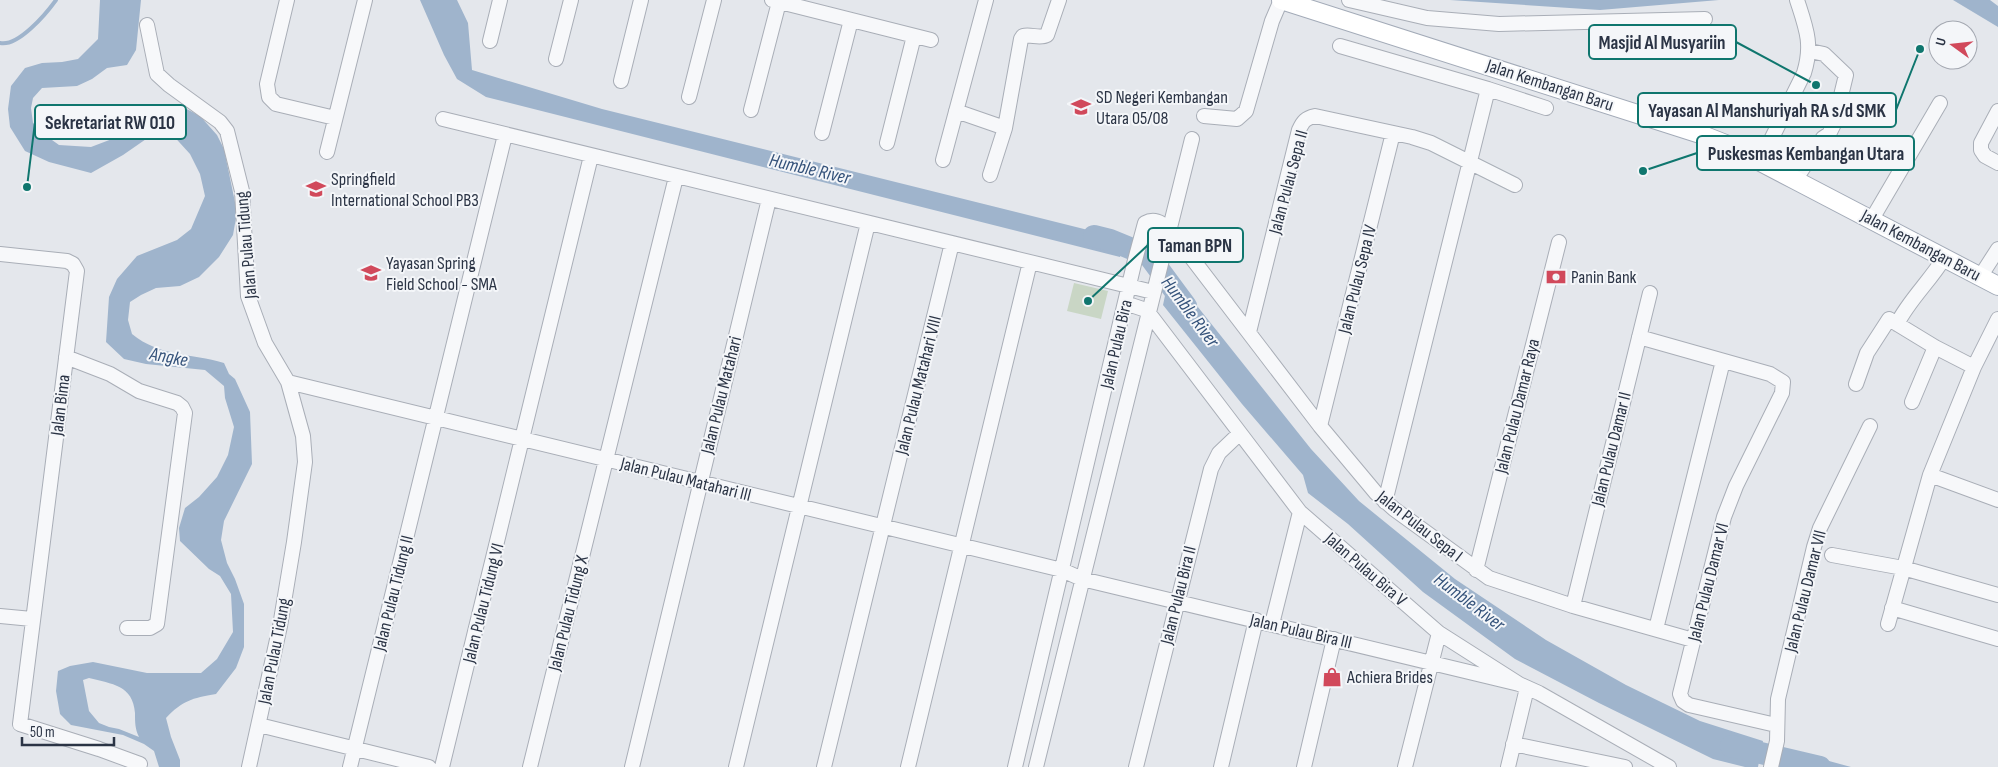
<svg xmlns="http://www.w3.org/2000/svg" width="1998" height="767" font-family="'Sofia Sans Condensed',sans-serif">
<rect width="100%" height="100%" fill="#e4e7ec"/>
<path fill="#c9d6c5" d="M1074 283 1108 291 1101 319 1067 311Z"/>
<path fill="#9fb4cc" fill-rule="evenodd" d="M100 0H141L136 50 127 65 107 68 92 79 77 86 42 88 33 98 31 108 33 123 45 135 59 145 91 147 112 139 142 114 179 105 200 116 217 135 224 149 237 212 233 235 219 257 199 277 180 286 156 288 141 295 130 302 128 320 132 334C160 357 191 353 224 363L229 374 235 379 250 412 252 464 224 521 221 540 227 563 235 579 244 604V647L236 668 216 694C192 698 182 701 166 718L171 737 180 760V767H159L154 751 144 744 123 735 71 725 60 714 56 691 58 671 70 666 93 662 147 673H201L217 659 233 632 231 594 220 576 209 569 180 541 179 528 185 508 199 497 217 477 228 455 234 427 225 398 224 386 205 370 146 364 124 359 106 342 109 297 117 279 137 256 177 240 191 229 205 196 200 174 190 154 169 131 149 137 123 155 91 173 49 162 25 151 10 127 8 109 11 86 25 68 42 63 62 62 78 59 98 39ZM89 678C112 684 133 685 135 713 135 722 135 729 139 737L119 729 109 727 99 723 89 711 83 680Z
M420 0H457L468 23 472 70 602 109 1124 239 1120 257 486 97 457 79 444 55Z
M1450 0H1719L1600 10Z
M1953 0H1990L1998 6V27Z
M1170 272 1311 449 1359 501 1455 579 1546 640 1626 685 1700 721 1763 741 1758 767H1745L1713 759 1599 703 1515 659 1423 592 1348 524 1308 493 1303 475 1242 404 1163 305Z
M1785 749 1851 767H1781Z"/>
<g fill="none" stroke-linecap="round" stroke-linejoin="round">
<path stroke="#9fb4cc" stroke-width="4" d="M0 43C18 47 46 14 56 0"/>
<path stroke="#9fb4cc" stroke-width="22" d="M1094 236 1110 240 1149 256 1186 306
M1731 746 1820 767"/>
<defs>
<path id="minor" d="M287 0 267 84 269 97 276 104 335 118
M772 0 931 40
M1349 0 1427 18 1499 24 1705 19
M147 25 157 74 169 85 220 122 227 131 242 191 248 296 265 343 288 382 303 436 305 462 294 542 280 626 249 767
M490 41 500 0
M1340 46 1488 89 1385 502
M556 59 571 0
M621 81 641 0
M1488 89 1546 108
M689 97 714 0
M751 110 779 2
M956 111 1005 128
M1998 111 1981 143V150L1985 156 1998 163
M1204 116 1237 119 1246 111 1272 21 1281 0
M443 119 1153 292
M822 133 851 20
M887 143 914 36
M327 152 365 0
M943 160 986 0
M1760 162 1804 73C1813 44 1806 28 1797 0
M990 175 1005 128 1021 39 1023 36C1031 34 1040 39 1047 35L1059 0
M1795 180 1823 138 1829 134 1841 110 1839 104 1846 75 1824 54 1810 51
M1872 219 1940 103
M0 254 67 261 73 264 77 271 20 724 99 749 140 764
M1980 277 1998 249
M1125 303 1143 309 1148 312 1300 512 1439 633 1519 684 1539 693 1669 767
M1897 324C1909 300 1930 281 1944 258
M1249 332 1299 130C1303 121 1306 118 1315 116L1412 137 1431 143 1515 185
M1639 337 1770 374 1783 382 1782 393 1736 486 1724 517 1680 694 1683 701 1689 705 1776 725
M66 357 110 374 139 391 177 403 182 407 185 413 157 624 150 628H127
M288 382 1062 570 1082 579 1519 684
M1856 384 1867 353 1889 319 1935 347 1974 367
M1912 402 1935 347
M1320 426 1393 133
M1930 475 1998 500
M1832 555 1903 568 1998 595
M1476 570 1559 242
M1573 606 1650 293
M1892 608 1998 639
M0 616 32 619
M1272 624 1300 512
M1888 624 1930 475 1974 367 1998 319
M1656 629 1723 361
M259 725 429 767
M1513 744 1625 767
M350 767 505 135
M442 767 591 156
M530 767 676 177
M632 767 769 199
M736 767 868 223
M824 767 952 243
M908 767 1030 262
M1015 767 1134 264 1145 223C1159 215 1169 230 1178 240L1320 426 1376 493 1394 509 1489 578 1573 606 1693 640
M1036 767 1192 139
M1136 767 1211 469 1219 453 1240 433
M1221 767 1256 620
M1304 767 1334 639
M1405 767 1439 633
M1508 767 1527 688
M1771 767 1777 741 1778 699 1814 547 1820 528 1870 426"/>
<path id="major" d="M1281 0 1700 134 1728 145 1795 180 1998 286"/>
</defs>
<use href="#minor" stroke="#a9aeb7" stroke-width="16"/>
<use href="#major" stroke="#a3abb8" stroke-width="20"/>
<use href="#minor" stroke="#f7f8fa" stroke-width="14"/>
<use href="#major" stroke="#fff" stroke-width="18"/>
</g>
<defs>
<symbol id="school-bare" viewBox="-9 -9 18 18"><path d="M0-5L7-2L0 1L-7-2ZM-4 1L0 2.5L4 1V4Q0 6-4 4Z" fill="#d1495b" stroke="#f4f6f9" stroke-width="2.5" paint-order="stroke"/></symbol>
<symbol id="bank-bare" viewBox="-9 -9 18 18"><path d="M-6-4H6V4H-6ZM0-2.3a2.3 2.3 0 1 0 0 4.6a2.3 2.3 0 1 0 0-4.6Z" fill="#d1495b" stroke="#f4f6f9" stroke-width="2.5" paint-order="stroke"/></symbol>
<symbol id="shop-bare" viewBox="-9 -9 18 18"><path d="M-5-2.5h2.3a2.7 3.5 0 0 1 5.4 0H5L5.5 6h-11ZM-1.5-2.5h3a1.5 2.3 0 0 0-3 0Z" fill="#d1495b" stroke="#f4f6f9" stroke-width="2.5" paint-order="stroke"/></symbol>
</defs>
<g fill-rule="evenodd">
<use href="#school-bare" x="1067" y="93" width="28" height="28"/>
<use href="#school-bare" x="302" y="175" width="28" height="28"/>
<use href="#school-bare" x="357" y="259" width="28" height="28"/>
<use href="#bank-bare" x="1542" y="263" width="28" height="28"/>
<use href="#shop-bare" x="1318" y="663" width="28" height="28"/>
</g>
<g text-anchor="middle" stroke-width="4" stroke-linejoin="round" paint-order="stroke">
<g font-size="18" fill="#2b3445" stroke="#f4f6f9">
<text transform="translate(1550 85) rotate(18)" y="6">Jalan Kembangan Baru</text>
<text transform="translate(1288 182) rotate(-75)" y="6">Jalan Pulau Sepa II</text>
<text transform="translate(246 245) rotate(-95)" y="6">Jalan Pulau Tidung</text>
<text transform="translate(1921 245) rotate(28)" y="6">Jalan Kembangan Baru</text>
<text transform="translate(1357 279) rotate(-76)" y="6">Jalan Pulau Sepa IV</text>
<text transform="translate(1116 344) rotate(-77)" y="6">Jalan Pulau Bira</text>
<text transform="translate(918 385) rotate(-76)" y="6">Jalan Pulau Matahari VIII</text>
<text transform="translate(721 395) rotate(-76)" y="6">Jalan Pulau Matahari</text>
<text transform="translate(60 405) rotate(-83)" y="6">Jalan Bima</text>
<text transform="translate(1517 406) rotate(-76)" y="6">Jalan Pulau Damar Raya</text>
<text transform="translate(1611 449) rotate(-76)" y="6">Jalan Pulau Damar II</text>
<text transform="translate(686 479) rotate(14)" y="6">Jalan Pulau Matahari III</text>
<text transform="translate(1420 526) rotate(38)" y="6">Jalan Pulau Sepa I</text>
<text transform="translate(1366 569) rotate(41)" y="6">Jalan Pulau Bira V</text>
<text transform="translate(1708 582) rotate(-76)" y="6">Jalan Pulau Damar VI</text>
<text transform="translate(1805 591) rotate(-76)" y="6">Jalan Pulau Damar VII</text>
<text transform="translate(393 593) rotate(-76)" y="6">Jalan Pulau Tidung II</text>
<text transform="translate(1178 595) rotate(-76)" y="6">Jalan Pulau Bira II</text>
<text transform="translate(483 603) rotate(-76)" y="6">Jalan Pulau Tidung VI</text>
<text transform="translate(568 613) rotate(-76)" y="6">Jalan Pulau Tidung X</text>
<text transform="translate(1301 631) rotate(13)" y="6">Jalan Pulau Bira III</text>
<text transform="translate(274 651) rotate(-79)" y="6">Jalan Pulau Tidung</text>
</g>
<g font-size="18" fill="#2b3445" stroke="#f4f6f9" text-anchor="start">
<text x="1096" y="103">SD Negeri Kembangan<tspan x="1096" dy="21">Utara 05/08</tspan></text>
<text x="331" y="185">Springfield<tspan x="331" dy="21">International School PB3</tspan></text>
<text x="386" y="269">Yayasan Spring<tspan x="386" dy="21">Field School - SMA</tspan></text>
<text x="1571" y="283">Panin Bank</text>
<text x="1347" y="683">Achiera Brides</text>
</g>
<g font-size="19" font-style="italic" fill="#34527a" stroke="#f4f6f9">
<text transform="translate(810 168) rotate(13)" y="7">Humble River</text>
<text transform="translate(1191 311) rotate(53)" y="7">Humble River</text>
<text transform="translate(169 356) rotate(11)" y="7">Angke</text>
<text transform="translate(1470 601) rotate(37)" y="7">Humble River</text>
</g>
</g>
<path fill="none" stroke="#0f766e" stroke-width="2" d="M1816 85L1736 42M1920 49L1896 110M27 187L35 122M1643 171L1697 153M1088 301L1148 245"/>
<g fill="#0f766e" stroke="#f4f6f9" stroke-width="2">
<circle cx="1816" cy="85" r="5"/>
<circle cx="1920" cy="49" r="5"/>
<circle cx="27" cy="187" r="5"/>
<circle cx="1643" cy="171" r="5"/>
<circle cx="1088" cy="301" r="5"/>
</g>
<g fill="#f4f6f9" stroke="#0f766e" stroke-width="2">
<rect x="1589" y="25" width="147" height="34" rx="5"/>
<rect x="1638" y="93" width="258" height="34" rx="5"/>
<rect x="35" y="105" width="151" height="34" rx="5"/>
<rect x="1697" y="136" width="217" height="34" rx="5"/>
<rect x="1148" y="228" width="95" height="34" rx="5"/>
</g>
<g font-size="19" text-anchor="middle" font-weight="bold" fill="#2b3445">
<text x="1662" y="49">Masjid Al Musyariin</text>
<text x="1767" y="117">Yayasan Al Manshuriyah RA s/d SMK</text>
<text x="110" y="129">Sekretariat RW 010</text>
<text x="1806" y="160">Puskesmas Kembangan Utara</text>
<text x="1195" y="252">Taman BPN</text>
</g>
<g transform="translate(1953 45) rotate(285)"><circle r="24" fill="#f4f6f9" stroke="#a4a8b1"/>
<path d="M0-4L9 19L0 12L-9 19Z" fill="#d1495b"/>
<text y="-8" font-size="14" font-weight="bold" text-anchor="middle" fill="#2b3445">U</text>
</g>
<path d="M22 737v8h92v-8" fill="none" stroke="#2b3445" stroke-width="2.5"/>
<text x="30" y="737" font-size="15" fill="#2b3445" stroke="#f4f6f9" stroke-width="4" paint-order="stroke">50 m</text>
</svg>
